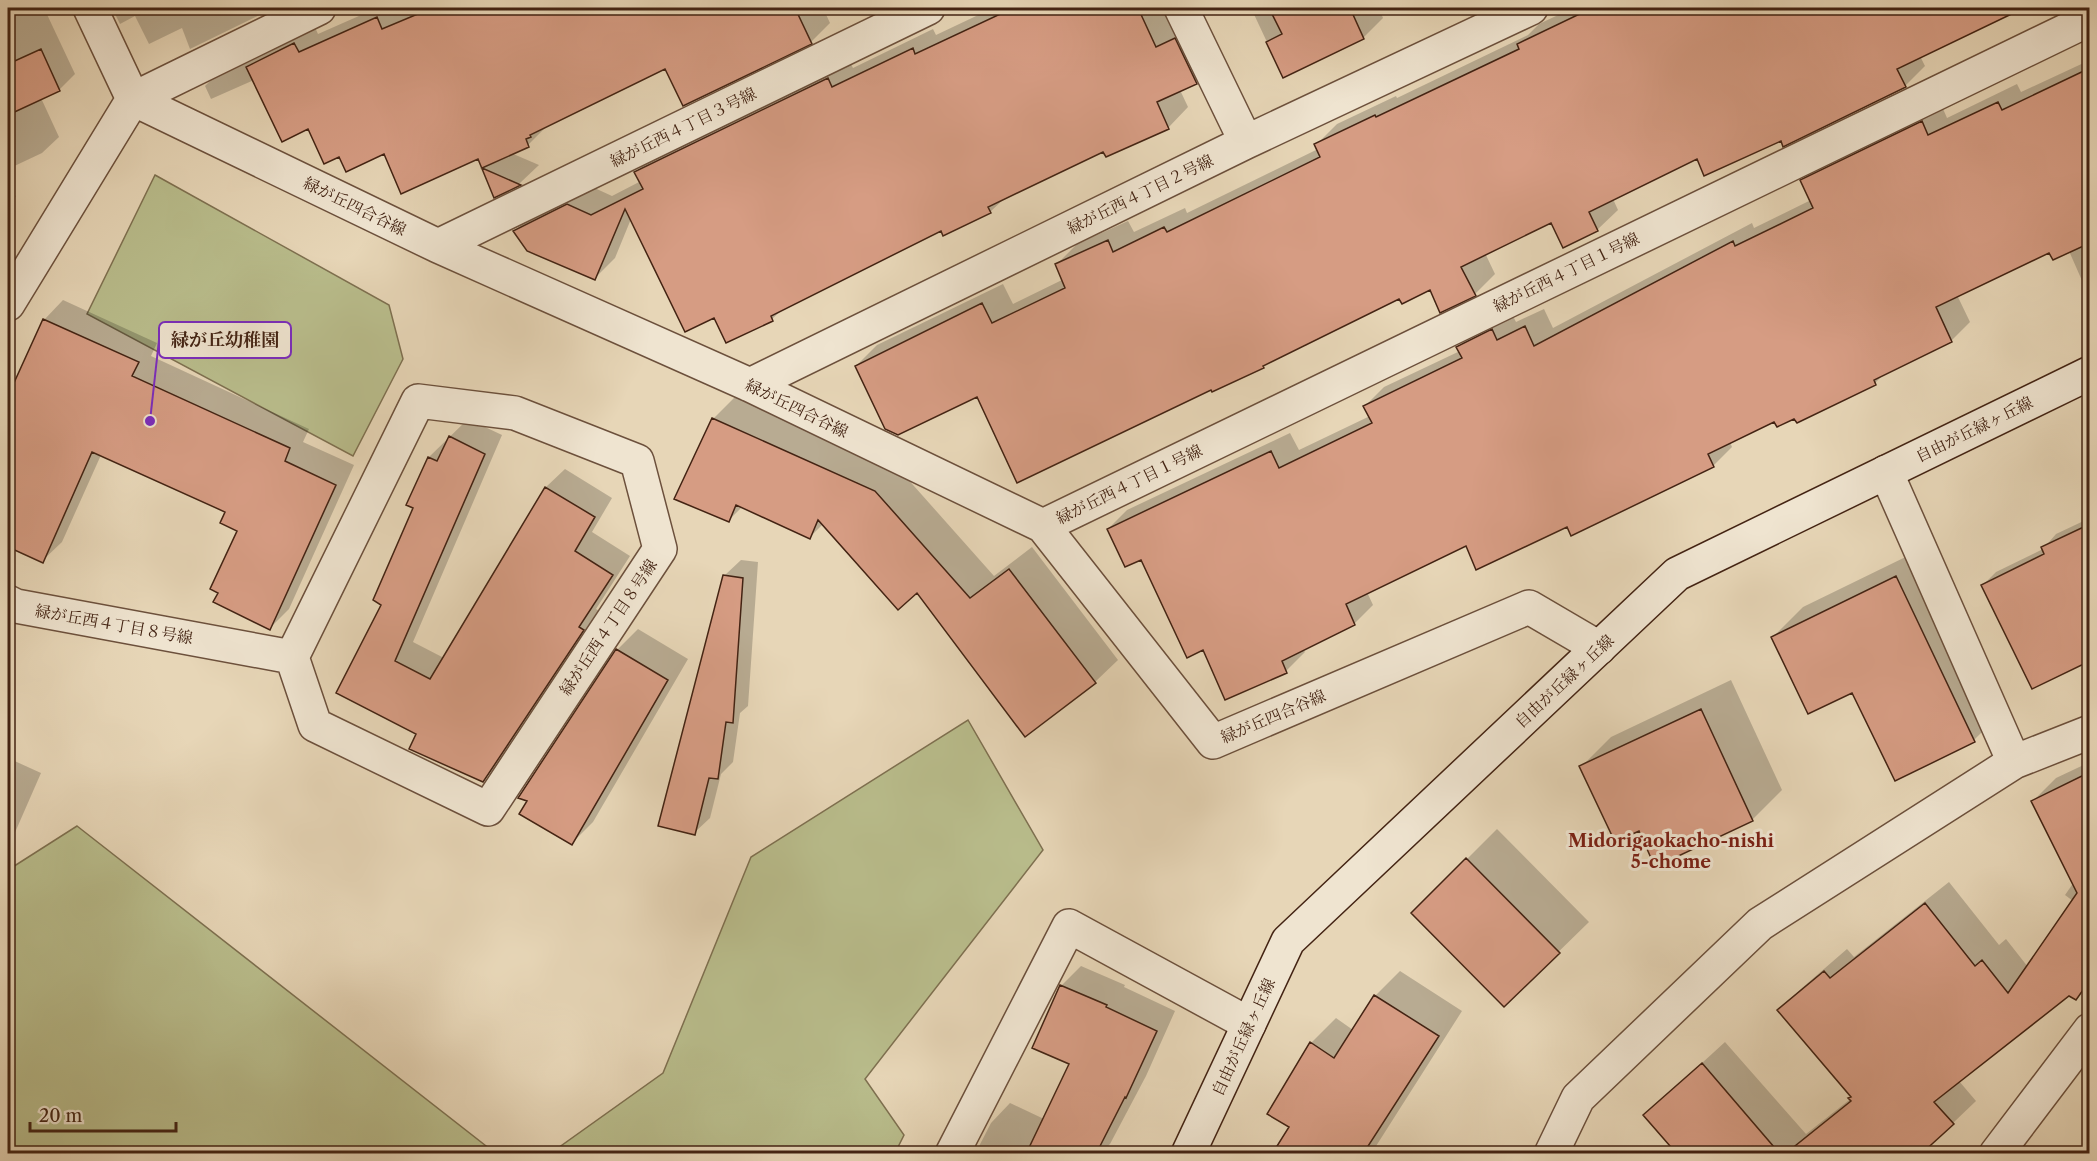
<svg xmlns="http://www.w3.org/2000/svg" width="2097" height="1161" font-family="'Libre Caslon Text','Noto Serif JP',serif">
<rect width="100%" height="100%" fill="#e7d6b7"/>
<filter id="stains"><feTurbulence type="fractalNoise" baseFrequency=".00333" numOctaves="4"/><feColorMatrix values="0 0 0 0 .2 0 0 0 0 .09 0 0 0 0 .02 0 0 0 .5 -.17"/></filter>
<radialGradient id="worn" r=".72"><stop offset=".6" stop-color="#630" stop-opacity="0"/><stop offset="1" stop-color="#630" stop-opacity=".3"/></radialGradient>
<path fill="#b9bd8c" stroke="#7e7050" stroke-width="1.5" d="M155 175 389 305 403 359 353 456 87 314Z
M968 720 1043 850 865 1079 904 1135 895 1153H551L663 1073 751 857Z
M77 826 495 1153H8V870Z"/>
<path fill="#0003" d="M8 8H44L75 74 59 90 41 98 59 137 42 153 8 169Z
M112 8H274L190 49 182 28 149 44 135 16 120 24Z
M377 8H400L402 11 409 8H823L830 23 811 42 665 67 547 126 528 145 511 153 539 165 520 183 495 196 479 157 384 152 340 155 254 80 211 99 205 86 224 67 313 23 318 34Z
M993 8H1190L1216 62 1196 82 1180 90 1188 107 1168 128 1104 150 1005 198 990 212 942 229 783 309 772 319 715 316 631 219 615 258 595 278 515 231 535 211 588 185 612 196 641 181 636 172 656 152 848 58 853 68 933 29 936 35Z
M1251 8H1379L1383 18 1363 38 1283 76Z
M1573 8H2019L1920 56 1925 66 1905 86 1782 139 1698 157 1613 199 1618 210 1597 230 1552 221 1485 253 1495 274 1475 294 1430 288 1400 297 1268 361 1263 367 1211 388 977 395 856 366 877 345 1003 284 1013 304 1064 279 1057 264 1077 244 1128 221 1134 232 1185 208 1187 213 1318 149 1316 145 1337 124 1396 96 1397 98 1528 35 1539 24Z
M2090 60V291L2087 292 2069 251H2050L1957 295 1970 322 1951 341 1886 372 1875 383 1795 417 1775 420 1730 442 1732 447 1713 466 1568 525 1467 544 1367 592 1373 605 1354 624 1303 649 1305 652 1286 671 1204 648 1141 558 1108 529 1127 510 1290 433 1299 450 1370 416 1365 406 1384 387 1460 351 1458 347 1477 328 1511 312 1516 322 1544 309 1553 328 1752 223 1754 228 1811 200 1801 181 1820 162 1941 104 1947 118 2017 84 2021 92Z
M8 191 16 196 8 209Z
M63 300 157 343 151 356 309 429 303 442 354 465 289 609 270 628 220 592 239 530 227 511 101 455 62 542 42 561 8 546V392L10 393 44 320Z
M736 396 898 468 994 576 1032 547 1118 660 1095 682 917 591 823 524 810 537 743 506 729 520 713 419Z
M468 419 502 435 413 642 444 658 546 487 565 469 612 498 592 532 630 556 596 609 601 612 501 762 483 780 418 733 338 693 384 604 415 507 408 504 429 457Z
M2090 518V659L1983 585 1996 572 2043 549 2056 534Z
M1926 547 2004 710 1974 740 1853 691 1773 637 1803 607Z
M741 560 758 562 748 706 740 713 733 762 721 774 710 818 694 833 725 575Z
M638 629 688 659 593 822 572 843 617 650Z
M1731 680 1782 790 1752 820 1639 829 1581 767 1611 737Z
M8 758 41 773 13 837 8 842Z
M2090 762V984L2076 998 2069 994 1959 1081 1976 1101 1953 1123 1919 1154H1676L1645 1115 1725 1042 1806 1134 1853 1097 1779 1010 1802 988 1847 949 1854 957 1949 882 1999 945 2006 939 2028 967 2073 901 2065 895 2074 882 2033 801 2056 778Z
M1497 829 1589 922 1504 1005 1413 913Z
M1081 966 1125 985 1124 987 1175 1011 1146 1076 1110 1144 1100 1154H975L991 1123 1010 1103 1044 1119 1071 1063 1034 1047 1061 986Z
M1400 971 1462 1011 1371 1154H1285L1311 1043 1336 1018 1353 1030 1375 996Z"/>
<path fill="#d69c83" stroke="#432313" stroke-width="1.5" d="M432 8H795L812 44 683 106 665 69 530 135 531 137 526 139 529 147 482 168 521 185 494 198 478 159 401 194 384 154 346 172 339 157 324 164 308 129 282 142 246 67 294 43 299 52 377 17 382 29Z
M1013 8H1138L1156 47 1175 38 1197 84 1157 102 1169 129 1106 157 1103 152 988 207 991 213 943 236 941 231 771 316 773 321 726 343 714 318 685 332 625 209 595 280 527 251 513 231 567 204 591 215 643 189 634 172 828 78 832 87 913 48 915 54Z
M1269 8H1350L1364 39 1283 78 1266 42 1282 34Z
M1592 8H2024L1897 69 1906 87 1783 147 1781 141 1704 176 1697 159 1589 212 1598 231 1563 248 1551 223 1461 267 1476 296 1440 313 1430 290 1402 304 1399 299 1263 366 1264 368 1212 392 1211 390 1017 483 977 397 898 435 885 429 855 366 982 303 992 323 1065 288 1055 264 1108 240 1113 252 1164 227 1167 232 1320 157 1314 144 1375 115 1376 117 1519 49 1517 44Z
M41 49 60 91 8 115V64Z
M2090 68V243L2053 260 2049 253 1936 307 1952 342 1874 380 1876 385 1797 423 1794 419 1777 427 1774 422 1708 454 1714 467 1571 536 1567 527 1476 570 1466 546 1346 604 1355 625 1282 661 1287 673 1225 700 1203 650 1187 658 1141 560 1125 567 1107 529 1271 451 1279 468 1372 423 1363 406 1462 358 1456 347 1492 329 1497 340 1525 326 1534 346 1733 241 1735 246 1813 208 1800 180 1922 121 1928 135 1998 102 2002 110Z
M43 319 139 362 132 376 290 448 285 461 336 485 270 630 213 602 218 593 210 589 237 531 220 523 225 512 92 452 43 563 8 547V396Z
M712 418 875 491 970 598 1009 569 1096 683 1025 737 917 593 898 610 818 520 810 539 736 505 729 522 674 499Z
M449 436 485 454 395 661 430 679 545 487 595 517 575 551 613 575 579 627 584 630 483 782 409 749 416 734 336 693 381 605 373 600 413 508 406 505 428 457 437 461Z
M2090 524V661L2032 689 1981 585 2044 554 2041 547Z
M723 575 743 578 733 723 726 722 718 779 709 778 695 835 658 826Z
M1896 576 1975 742 1895 781 1852 693 1808 714 1771 637Z
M616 649 668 680 572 845 519 814 527 801 518 798Z
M1701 709 1753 821 1655 867 1639 831 1615 842 1579 766Z
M2090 772V980L2076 1000 2069 996 1934 1102 1954 1124 1921 1154H1785L1851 1101 1848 1098 1851 1097 1777 1010 1824 971 1830 978 1925 903 1975 966 1982 960 2008 993 2077 893 2031 801Z
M1466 858 1560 953 1504 1007 1411 913Z
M1060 985 1107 1005 1106 1007 1157 1031 1126 1098 1125 1097 1096 1154H1026L1069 1064 1032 1048Z
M1374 995 1439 1036 1363 1154H1272L1289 1127 1267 1114 1310 1042 1334 1058Z
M1702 1063 1780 1154H1677L1643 1115Z"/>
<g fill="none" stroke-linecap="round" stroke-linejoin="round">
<defs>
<path id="street" d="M90 8 133 99
M1181 8 1246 142
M133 99 438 246 750 385 1043 526 1213 742 1529 607 1599 648
M133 99 319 8
M438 246 928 8
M8 304 133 99
M750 385 1246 142 1531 8
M418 401 515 413 637 461 660 549 488 809 315 725 292 657Z
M1886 472 2014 762
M1043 526 2090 19
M8 602 16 606 292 657
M952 1154 1069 926 1249 1024
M1551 1154 1578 1098 1760 924 2014 762 2090 732
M1996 1154 2090 1030"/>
<path id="secondary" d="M1188 1154 1288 941 1677 574 2090 373"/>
</defs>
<use href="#street" stroke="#6c503c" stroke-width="36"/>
<use href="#secondary" stroke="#432313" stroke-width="36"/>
<use href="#street" stroke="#efe4d0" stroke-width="33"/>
<use href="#secondary" stroke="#efe4d0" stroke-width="33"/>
</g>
<g text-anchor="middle" stroke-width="6" stroke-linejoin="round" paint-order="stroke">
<g font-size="16" fill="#432313" stroke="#efe4d0">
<text transform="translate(683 127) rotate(-26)" y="6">緑が丘西４丁目３号線</text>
<text transform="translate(1140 194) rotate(-26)" y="6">緑が丘西４丁目２号線</text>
<text transform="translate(355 206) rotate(26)" y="6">緑が丘四合谷線</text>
<text transform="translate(1566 272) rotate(-26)" y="6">緑が丘西４丁目１号線</text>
<text transform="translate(797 408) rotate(26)" y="6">緑が丘四合谷線</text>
<text transform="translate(1974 429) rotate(-26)" y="6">自由が丘緑ヶ丘線</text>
<text transform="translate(1129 484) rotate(-26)" y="6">緑が丘西４丁目１号線</text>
<text transform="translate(114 624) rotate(10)" y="6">緑が丘西４丁目８号線</text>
<text transform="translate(608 627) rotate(-56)" y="6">緑が丘西４丁目８号線</text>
<text transform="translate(1564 681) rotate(-43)" y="6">自由が丘緑ヶ丘線</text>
<text transform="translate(1273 716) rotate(-23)" y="6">緑が丘四合谷線</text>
<text transform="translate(1243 1037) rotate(-65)" y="6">自由が丘緑ヶ丘線</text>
</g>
<g font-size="18" font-weight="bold" fill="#7a1f14" stroke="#efe4d0">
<text x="1671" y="847">Midorigaokacho-nishi<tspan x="1671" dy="21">5-chome</tspan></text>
</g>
</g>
<path fill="none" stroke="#7b2cbf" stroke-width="2" d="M150 421L159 340"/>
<circle fill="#7b2cbf" stroke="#efe4d0" stroke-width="2" cx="150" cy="421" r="6"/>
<rect fill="#efe4d0" stroke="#7b2cbf" stroke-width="2" x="159" y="322" width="132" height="36" rx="6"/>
<g font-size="18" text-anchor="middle" font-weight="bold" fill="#432313">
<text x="225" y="346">緑が丘幼稚園</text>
</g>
<rect width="2097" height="1161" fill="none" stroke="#e7d6b7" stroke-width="30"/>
<rect x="9" y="9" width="2079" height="1143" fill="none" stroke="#432313" stroke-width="3"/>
<rect x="15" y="15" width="2067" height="1131" fill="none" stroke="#432313" stroke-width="1.5"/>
<path d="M30 1122v9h146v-9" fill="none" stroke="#432313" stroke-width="3"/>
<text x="39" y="1122" font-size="18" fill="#432313" stroke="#efe4d0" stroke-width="4.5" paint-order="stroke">20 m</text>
<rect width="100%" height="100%" filter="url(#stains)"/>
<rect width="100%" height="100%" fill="url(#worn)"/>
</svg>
